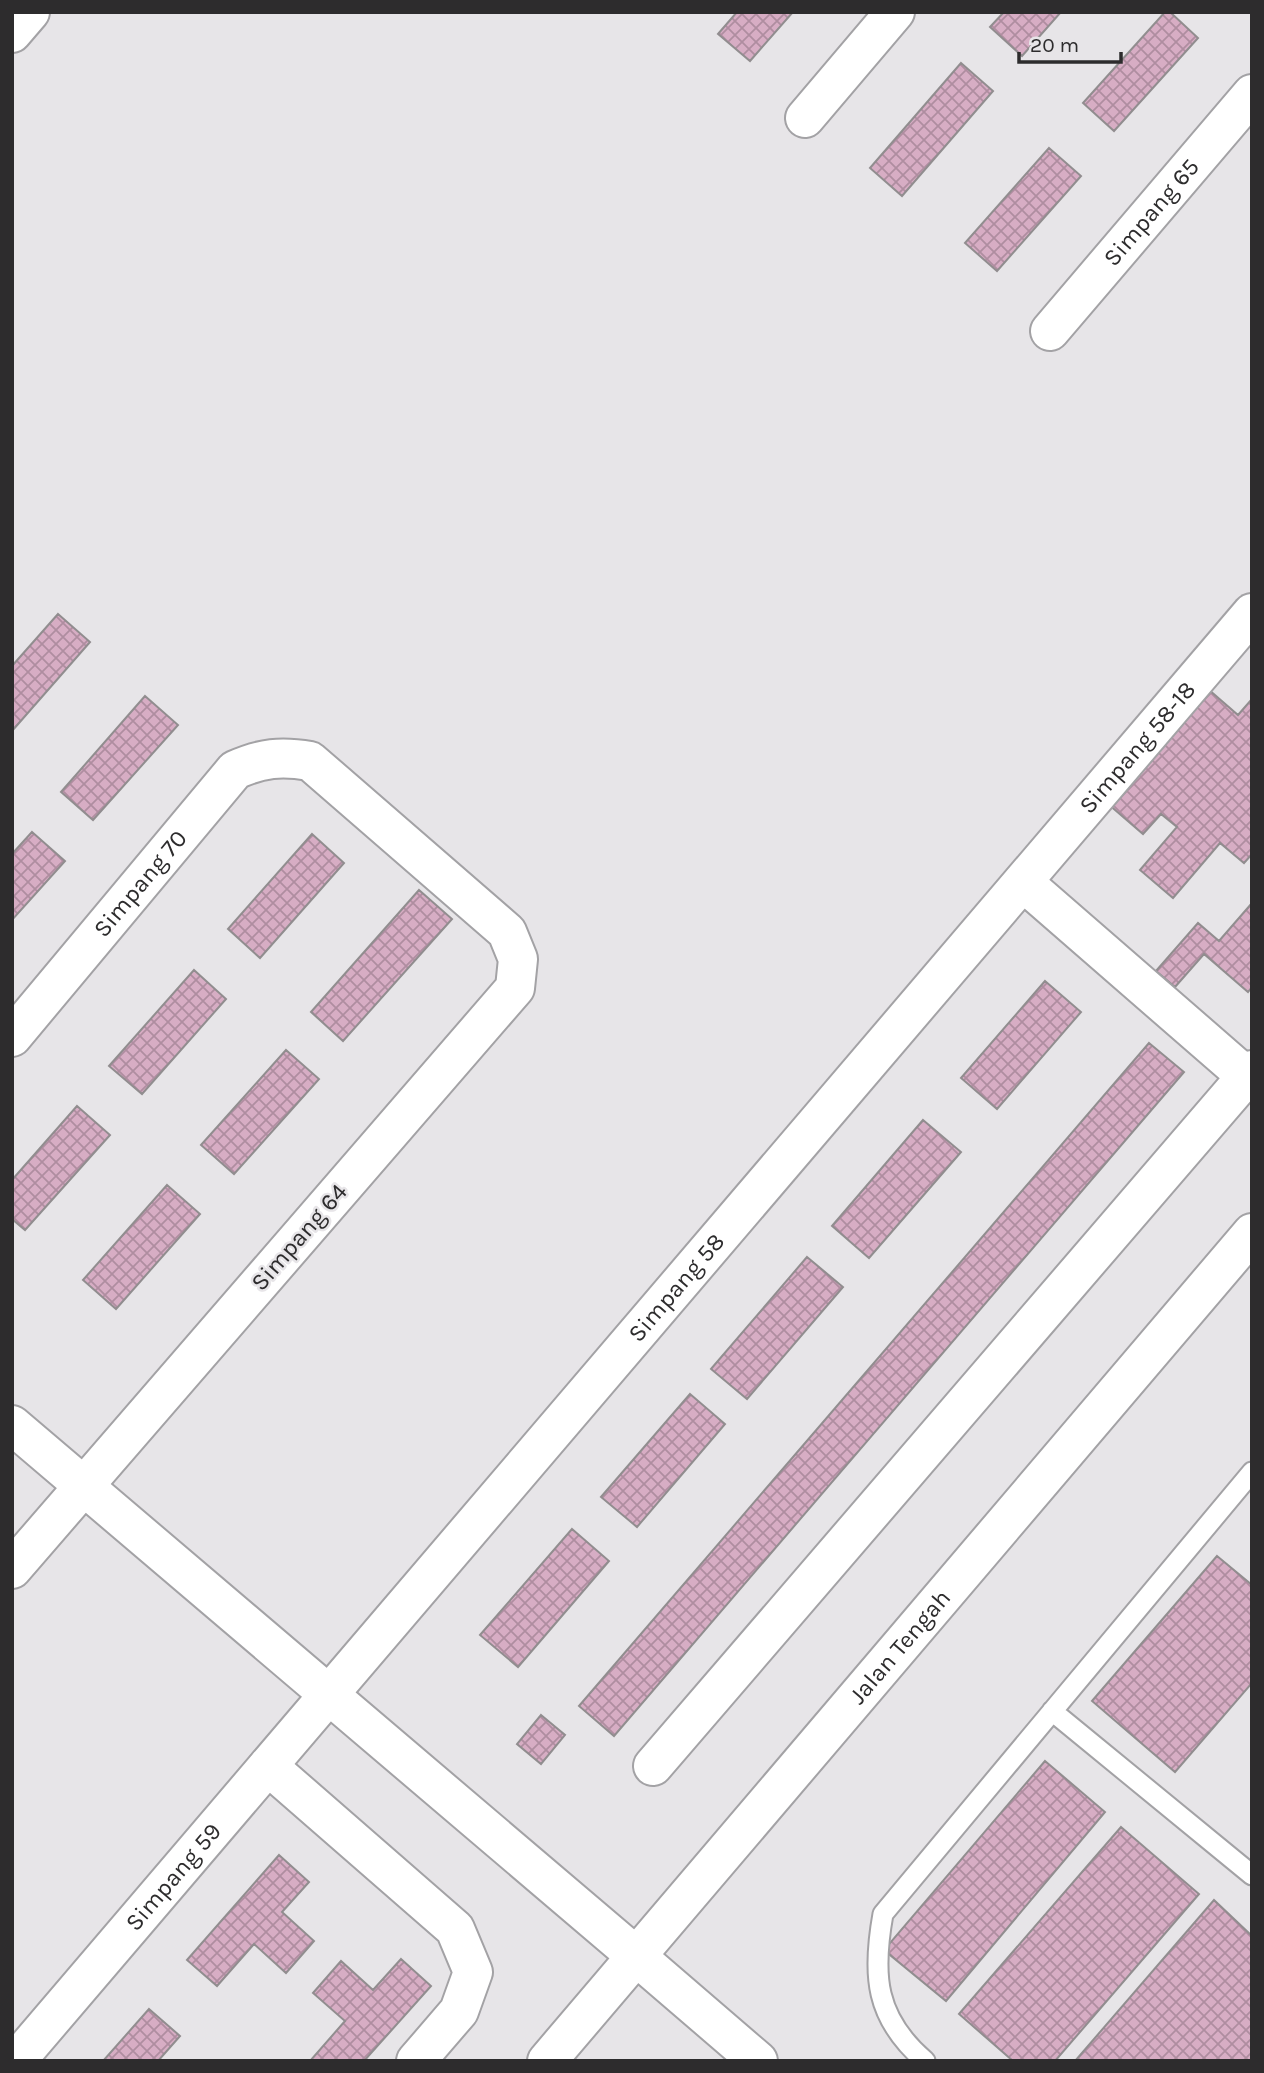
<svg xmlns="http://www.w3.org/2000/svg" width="1264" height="2073" font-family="Karla,sans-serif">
<defs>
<pattern id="building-cross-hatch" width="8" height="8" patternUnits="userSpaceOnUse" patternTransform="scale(1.75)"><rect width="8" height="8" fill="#d7adc4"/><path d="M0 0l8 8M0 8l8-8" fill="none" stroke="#af8da0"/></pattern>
</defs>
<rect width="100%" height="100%" fill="#e7e5e8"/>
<path fill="url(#building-cross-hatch)" stroke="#918d8f" stroke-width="2" d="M737 12H793L750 61 718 34Z
M1004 12H1061L1022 56 990 27Z
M1165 12H1170L1198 38 1114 131 1083 103Z
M961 63 993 91 902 196 870 168Z
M1049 148 1081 176 997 271 965 243Z
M58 614 90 642 12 731V666Z
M1208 689 1238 715 1252 699V854L1244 863 1220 843 1173 898 1140 870 1177 827 1161 814 1143 834 1108 804Z
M145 696 178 725 93 820 61 792Z
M32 832 65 861 12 920V854Z
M312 834 344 863 260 958 228 929Z
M419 890 452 919 343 1041 311 1012Z
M1252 903V987L1248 992 1204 954 1175 987 1156 971 1198 923 1219 941Z
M194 970 226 999 142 1094 109 1066Z
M1045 981 1081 1012 997 1109 961 1078Z
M1149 1043 1184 1072 614 1736 579 1706Z
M286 1050 319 1079 234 1174 201 1145Z
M77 1106 110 1135 25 1230 12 1219V1180Z
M923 1120 961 1152 869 1258 832 1226Z
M167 1185 200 1214 116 1309 83 1280Z
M807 1257 843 1287 747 1399 711 1369Z
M690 1394 725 1424 637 1527 601 1497Z
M572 1529 609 1561 518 1667 480 1635Z
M1217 1556 1252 1585V1683L1175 1772 1092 1701Z
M541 1715 565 1735 541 1764 517 1744Z
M1045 1761 1105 1812 946 2001 884 1950Z
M1121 1827 1199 1894 1055 2061H1013L959 2014Z
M279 1855 309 1882 282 1912 314 1941 286 1973 254 1944 217 1986 187 1960Z
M1214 1900 1252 1936V2061H1075Z
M401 1959 431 1986 364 2061H310L345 2021 313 1993 341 1961 373 1990Z
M149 2009 180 2036 158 2061H103Z"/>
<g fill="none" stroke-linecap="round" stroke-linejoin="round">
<defs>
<path id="lane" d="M1052 1711 1252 1875
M925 2061C875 2018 872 1975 883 1914L1252 1472"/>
<g id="street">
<path d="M12 33 30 12"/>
<path d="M805 118 895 12"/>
<path id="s1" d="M1050 331 1252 94"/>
<path d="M1023 882 1246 1076"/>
<path id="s2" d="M12 1037 235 770C262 758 281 756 310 761L507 932 518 959 515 988 12 1569"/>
<path d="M12 1425 636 1956"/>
<path d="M268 1766 455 1929 473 1972 459 2011 416 2061"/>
<path d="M653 1766 1252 1070"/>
<path id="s3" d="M16 2061 1252 613"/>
</g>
<path id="secondary" d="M636 1956 758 2061"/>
<g id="primary">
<path id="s4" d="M547 2061 1252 1233"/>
</g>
</defs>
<use href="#lane" stroke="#a3a2a5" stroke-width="23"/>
<use href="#street" stroke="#a3a2a5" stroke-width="42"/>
<use href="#secondary" stroke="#a3a2a5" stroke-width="42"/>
<use href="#primary" stroke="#a3a2a5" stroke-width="42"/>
<use href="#lane" stroke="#fff" stroke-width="19"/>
<use href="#street" stroke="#fff" stroke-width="38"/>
<use href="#secondary" stroke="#fff" stroke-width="38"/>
<use href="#primary" stroke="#fff" stroke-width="38"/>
</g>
<g text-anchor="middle" stroke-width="5" stroke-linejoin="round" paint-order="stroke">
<g font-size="24" fill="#2d2c2d" stroke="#e7e5e8">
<text dy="8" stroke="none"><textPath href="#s1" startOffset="156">Simpang 65</textPath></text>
<text dy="8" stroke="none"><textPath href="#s3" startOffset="1727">Simpang 58-18</textPath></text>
<text dy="8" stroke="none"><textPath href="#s2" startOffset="200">Simpang 70</textPath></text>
<text transform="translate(299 1237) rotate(-49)" y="8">Simpang 64</text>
<text dy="8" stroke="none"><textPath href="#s3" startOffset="1017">Simpang 58</textPath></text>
<text dy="8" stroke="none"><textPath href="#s4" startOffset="544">Jalan Tengah</textPath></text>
<text dy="8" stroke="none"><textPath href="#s3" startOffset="242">Simpang 59</textPath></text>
</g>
</g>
<rect width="1264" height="2073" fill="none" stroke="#2d2c2d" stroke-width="28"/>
<path d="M1019 52v10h102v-10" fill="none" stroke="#2d2c2d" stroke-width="3.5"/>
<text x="1030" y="52" font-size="21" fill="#2d2c2d" stroke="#e7e5e8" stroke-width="5" paint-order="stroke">20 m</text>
</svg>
